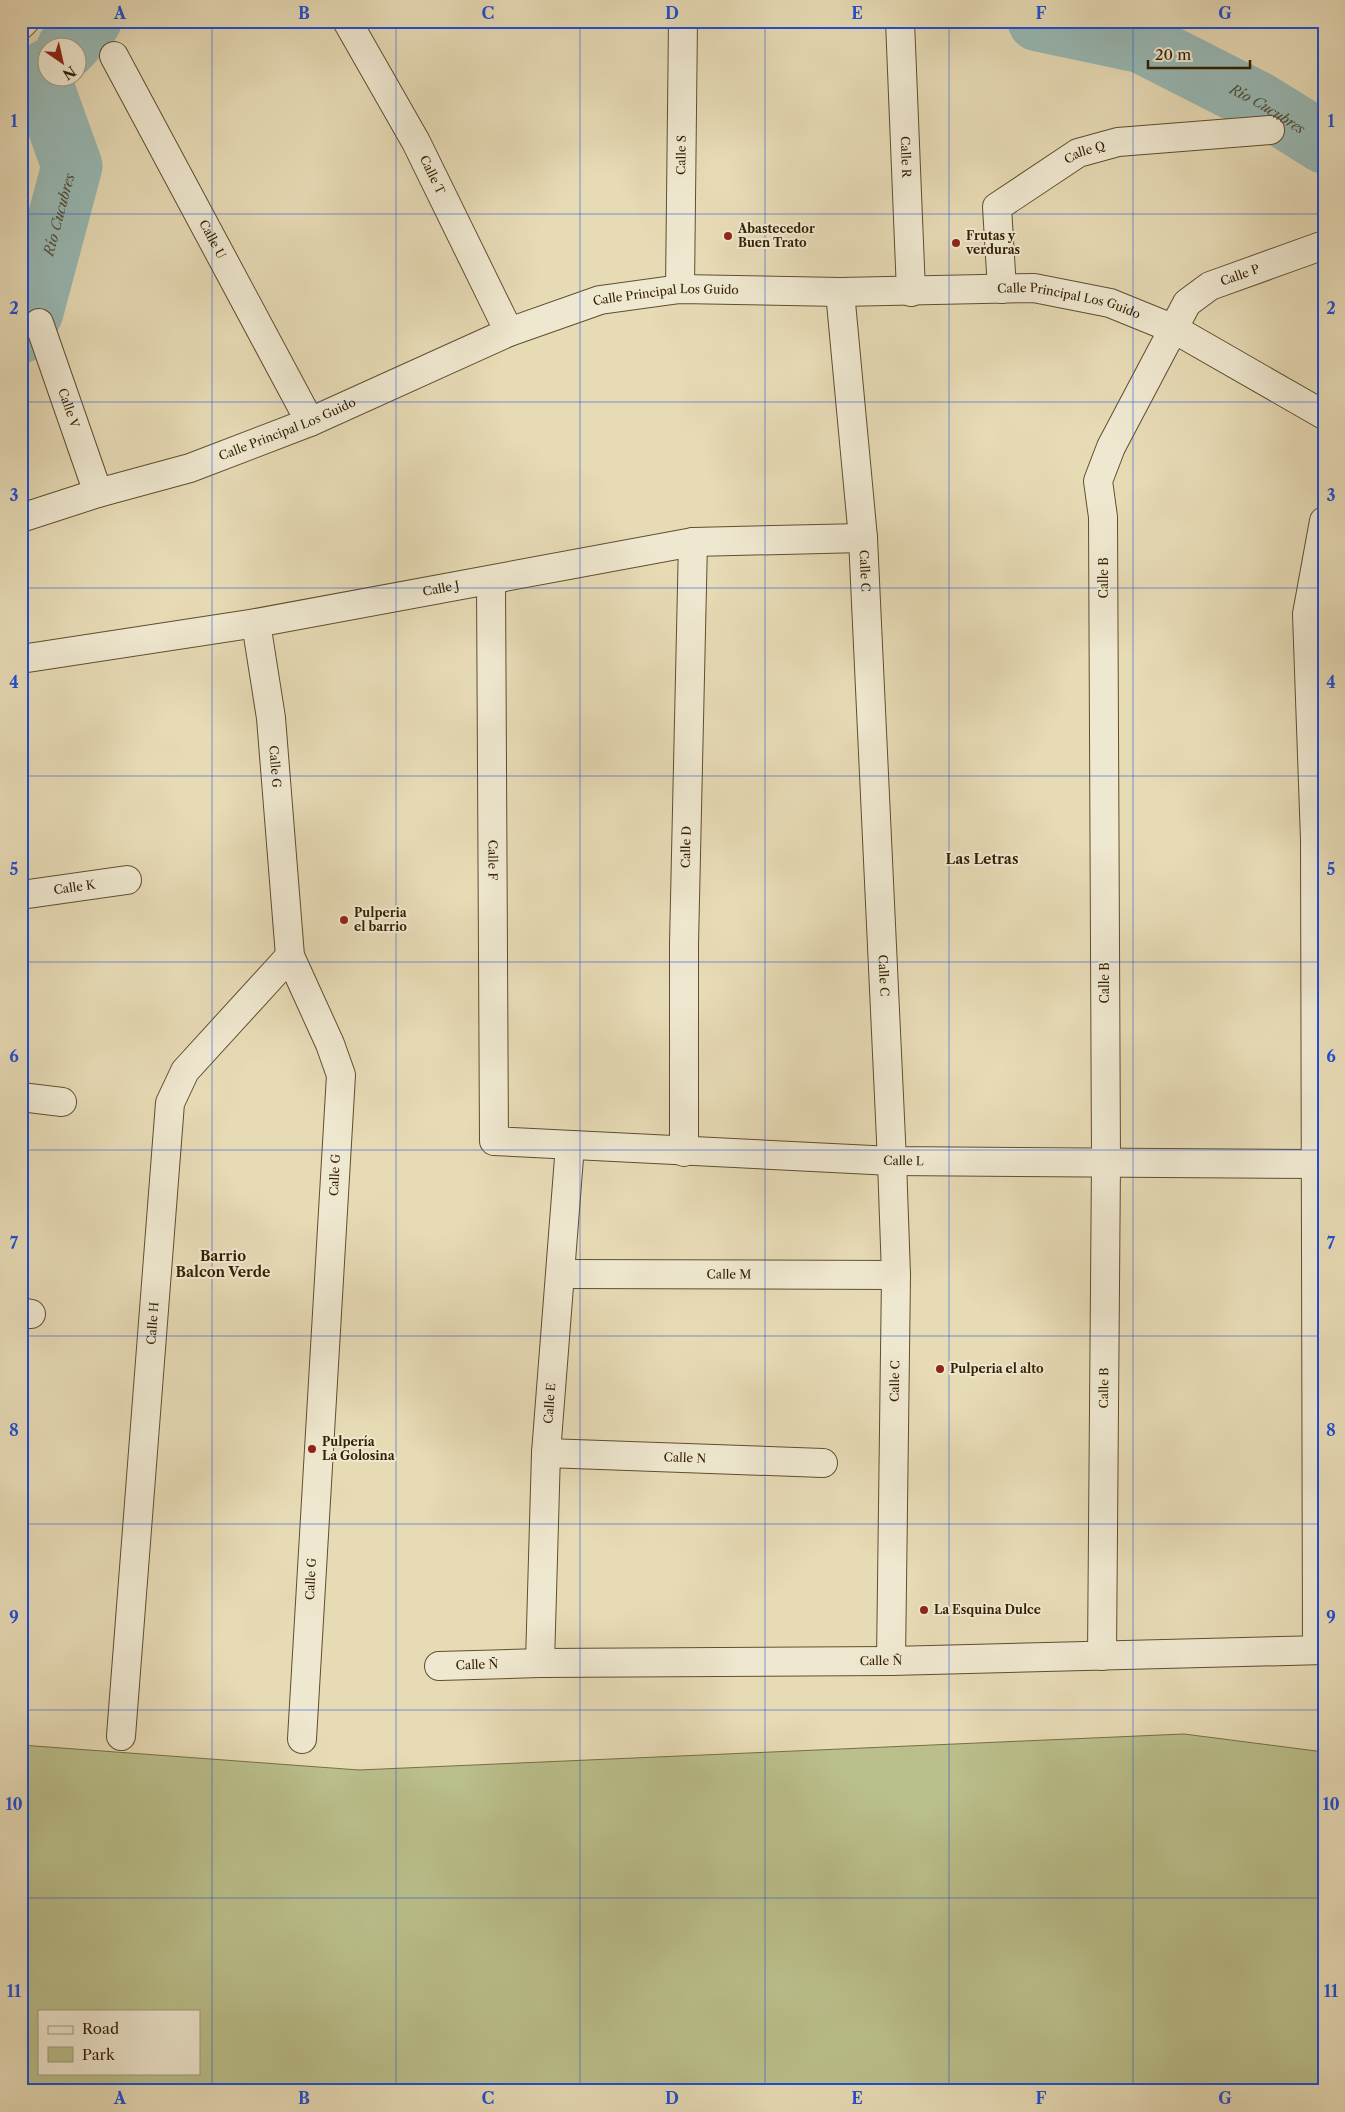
<svg xmlns="http://www.w3.org/2000/svg" width="1345" height="2112" font-family="'Libre Caslon Text',serif">
<rect width="100%" height="100%" fill="#e7dbb6"/>
<filter id="stains"><feTurbulence type="fractalNoise" baseFrequency=".004" numOctaves="4"/><feColorMatrix values="0 0 0 0 .2 0 0 0 0 .09 0 0 0 0 .02 0 0 0 .5 -.17"/></filter>
<radialGradient id="worn" r=".72"><stop offset=".6" stop-color="#630" stop-opacity="0"/><stop offset="1" stop-color="#630" stop-opacity=".3"/></radialGradient>
<path fill="#babf8b" stroke="#766f46" fill-rule="evenodd" d="M1184 1734 1324 1752V2091H21V1745L359 1770ZM39 2011H199V2073H39Z"/>
<g fill="none" stroke-linecap="round" stroke-linejoin="round">
<g stroke="#98b9b5" stroke-width="61">
<path id="s1" d="M1038 21 1142 43 1258 102 1324 143"/>
<path d="M67 48 91 21"/>
<path id="s2" d="M21 333 33 312 72 166 40 77 48 69"/>
</g>
<defs>
<g id="minor">
<path id="s3" d="M347 21 416 142 509 332"/>
<path id="s4" d="M900 21 911 292"/>
<path d="M21 25 25 21"/>
<path id="s5" d="M114 56 310 422"/>
<path id="s6" d="M680 289 683 21"/>
<path id="s7" d="M1002 289 997 207 1078 153 1118 142 1270 130"/>
<path id="s8" d="M840 292 863 538 892 1161 896 1275 891 1661"/>
<path id="s9" d="M39 323 98 493"/>
<path id="s10" d="M21 518 98 493 190 468 310 422 509 332 600 300 680 289 840 292 1034 288 1110 303 1174 329 1324 415"/>
<path id="s11" d="M491 580 494 1141 892 1161 1315 1164"/>
<path id="s12" d="M256 623 271 718 290 956 330 1044 341 1075 302 1739"/>
<path id="s13" d="M21 659 256 623 693 542 863 538"/>
<path id="s14" d="M21 895 127 880"/>
<path d="M21 1097 62 1102"/>
<path id="s15" d="M684 1152V944L693 542"/>
<path id="s16" d="M561 1274 896 1275"/>
<path d="M21 1312 31 1314"/>
<path id="s17" d="M546 1453 823 1463"/>
<path d="M1317 1650 1315 840 1307 614 1324 521"/>
<path id="s18" d="M1102 1656 1106 1161 1103 517 1098 481 1111 447 1187 303 1210 286 1324 245"/>
<path id="s19" d="M540 1663 546 1453 570 1145"/>
<path id="s20" d="M439 1666 540 1663 891 1661 1324 1650"/>
<path id="s21" d="M121 1736 170 1103 185 1071 290 956"/>
</g>
</defs>
<use href="#minor" stroke="#604e2e" stroke-width="30"/>
<use href="#minor" stroke="#efe8d0" stroke-width="28"/>
</g>
<path fill="none" stroke="#1d4ed8" stroke-width="1" stroke-opacity="0.55" d="M212 21V2091M396 21V2091M580 21V2091M765 21V2091M949 21V2091M1133 21V2091M21 214H1324M21 402H1324M21 588H1324M21 776H1324M21 962H1324M21 1150H1324M21 1336H1324M21 1524H1324M21 1710H1324M21 1898H1324"/>
<g fill="#8f2418" stroke="#efe8d0" stroke-width="2">
<circle cx="728" cy="236" r="5"/>
<circle cx="956" cy="243" r="5"/>
<circle cx="344" cy="920" r="5"/>
<circle cx="940" cy="1369" r="5"/>
<circle cx="312" cy="1449" r="5"/>
<circle cx="924" cy="1610" r="5"/>
</g>
<g text-anchor="middle" stroke-width="4" stroke-linejoin="round" paint-order="stroke">
<g font-size="12" fill="#331f01" stroke="#efe8d0">
<text dy="4" stroke="none"><textPath href="#s7" startOffset="186">Calle Q</textPath></text>
<text dy="4" stroke="none"><textPath href="#s6" startOffset="134">Calle S</textPath></text>
<text dy="4" stroke="none"><textPath href="#s4" startOffset="136">Calle R</textPath></text>
<text dy="4" stroke="none"><textPath href="#s3" startOffset="176">Calle T</textPath></text>
<text dy="4" stroke="none"><textPath href="#s5" startOffset="208">Calle U</textPath></text>
<text dy="4" stroke="none"><textPath href="#s18" startOffset="1435">Calle P</textPath></text>
<text dy="4" stroke="none"><textPath href="#s10" startOffset="686">Calle Principal Los Guido</textPath></text>
<text dy="4" stroke="none"><textPath href="#s10" startOffset="1091">Calle Principal Los Guido</textPath></text>
<text dy="4" stroke="none"><textPath href="#s9" startOffset="90">Calle V</textPath></text>
<text dy="4" stroke="none"><textPath href="#s10" startOffset="281">Calle Principal Los Guido</textPath></text>
<text dy="4" stroke="none"><textPath href="#s8" startOffset="280">Calle C</textPath></text>
<text transform="translate(1104 578) rotate(-90)" y="4">Calle B</text>
<text dy="4" stroke="none"><textPath href="#s13" startOffset="426">Calle J</textPath></text>
<text dy="4" stroke="none"><textPath href="#s12" startOffset="145">Calle G</textPath></text>
<text dy="4" stroke="none"><textPath href="#s15" startOffset="305">Calle D</textPath></text>
<text dy="4" stroke="none"><textPath href="#s11" startOffset="280">Calle F</textPath></text>
<text dy="4" stroke="none"><textPath href="#s14" startOffset="54">Calle K</textPath></text>
<text dy="4" stroke="none"><textPath href="#s8" startOffset="685">Calle C</textPath></text>
<text transform="translate(1105 983) rotate(-90)" y="4">Calle B</text>
<text dy="4" stroke="none"><textPath href="#s11" startOffset="971">Calle L</textPath></text>
<text transform="translate(335 1175) rotate(-87)" y="4">Calle G</text>
<text dy="4" stroke="none"><textPath href="#s16" startOffset="168">Calle M</textPath></text>
<text dy="4" stroke="none"><textPath href="#s21" startOffset="414">Calle H</textPath></text>
<text transform="translate(895 1381) rotate(-89)" y="4">Calle C</text>
<text dy="4" stroke="none"><textPath href="#s18" startOffset="268">Calle B</textPath></text>
<text dy="4" stroke="none"><textPath href="#s19" startOffset="260">Calle E</textPath></text>
<text dy="4" stroke="none"><textPath href="#s17" startOffset="139">Calle N</textPath></text>
<text transform="translate(311 1579) rotate(-87)" y="4">Calle G</text>
<text dy="4" stroke="none"><textPath href="#s20" startOffset="442">Calle Ñ</textPath></text>
<text dy="4" stroke="none"><textPath href="#s20" startOffset="38">Calle Ñ</textPath></text>
</g>
<g font-size="12" font-weight="bold" fill="#331f01" stroke="#efe8d0" text-anchor="start">
<text x="738" y="233">Abastecedor<tspan x="738" dy="14">Buen Trato</tspan></text>
<text x="966" y="240">Frutas y<tspan x="966" dy="14">verduras</tspan></text>
<text x="354" y="917">Pulperia<tspan x="354" dy="14">el barrio</tspan></text>
<text x="950" y="1373">Pulperia el alto</text>
<text x="322" y="1446">Pulpería<tspan x="322" dy="14">La Golosina</tspan></text>
<text x="934" y="1614">La Esquina Dulce</text>
</g>
<g font-size="14" font-style="italic" fill="#514d37" stroke="#efe8d0">
<text dy="5" stroke="none"><textPath href="#s1" startOffset="248">Río Cucubres</textPath></text>
<text dy="5" stroke="none"><textPath href="#s2" startOffset="125">Río Cucubres</textPath></text>
</g>
<g font-size="14" font-weight="bold" fill="#331f01" stroke="#efe8d0">
<text x="982" y="864">Las Letras</text>
<text x="223" y="1261">Barrio<tspan x="223" dy="16">Balcon Verde</tspan></text>
</g>
</g>
<rect width="1345" height="2112" fill="none" stroke="#e7dbb6" stroke-width="55"/>
<rect x="38" y="2010" width="162" height="65" fill="#efe8d0" stroke="#a4987d"/>
<rect x="48" y="2026" width="25" height="8" fill="#efe8d0" stroke="#a4987d"/>
<text x="82" y="2034" font-size="15" fill="#331f01">Road</text>
<rect x="48" y="2047" width="25" height="15" fill="#babf8b" stroke="#a4987d"/>
<text x="82" y="2060" font-size="15" fill="#331f01">Park</text>
<g transform="translate(62 62) rotate(146)"><circle r="24" fill="#efe8d0" stroke="#a4987d"/>
<path d="M0-4L9 19L0 12L-9 19Z" fill="#8f2418"/>
<text y="-8" font-size="14" font-weight="bold" text-anchor="middle" fill="#331f01">N</text>
</g>
<path d="M1148 60v8h102v-8" fill="none" stroke="#331f01" stroke-width="2.5"/>
<text x="1155" y="60" font-size="15" fill="#331f01" stroke="#efe8d0" stroke-width="4" paint-order="stroke">20 m</text>
<rect x="28" y="28" width="1290" height="2056" fill="none" stroke="#1d4ed8" stroke-width="2"/>
<g font-size="16" text-anchor="middle" font-weight="bold" fill="#1d4ed8">
<text x="120" y="19">A</text>
<text x="304" y="19">B</text>
<text x="488" y="19">C</text>
<text x="672" y="19">D</text>
<text x="857" y="19">E</text>
<text x="1041" y="19">F</text>
<text x="1225" y="19">G</text>
<text x="14" y="127">1</text>
<text x="1331" y="127">1</text>
<text x="14" y="314">2</text>
<text x="1331" y="314">2</text>
<text x="14" y="501">3</text>
<text x="1331" y="501">3</text>
<text x="14" y="688">4</text>
<text x="1331" y="688">4</text>
<text x="14" y="875">5</text>
<text x="1331" y="875">5</text>
<text x="14" y="1062">6</text>
<text x="1331" y="1062">6</text>
<text x="14" y="1249">7</text>
<text x="1331" y="1249">7</text>
<text x="14" y="1436">8</text>
<text x="1331" y="1436">8</text>
<text x="14" y="1623">9</text>
<text x="1331" y="1623">9</text>
<text x="14" y="1810">10</text>
<text x="1331" y="1810">10</text>
<text x="14" y="1997">11</text>
<text x="1331" y="1997">11</text>
<text x="120" y="2104">A</text>
<text x="304" y="2104">B</text>
<text x="488" y="2104">C</text>
<text x="672" y="2104">D</text>
<text x="857" y="2104">E</text>
<text x="1041" y="2104">F</text>
<text x="1225" y="2104">G</text>
</g>
<rect width="100%" height="100%" filter="url(#stains)"/>
<rect width="100%" height="100%" fill="url(#worn)"/>
</svg>
